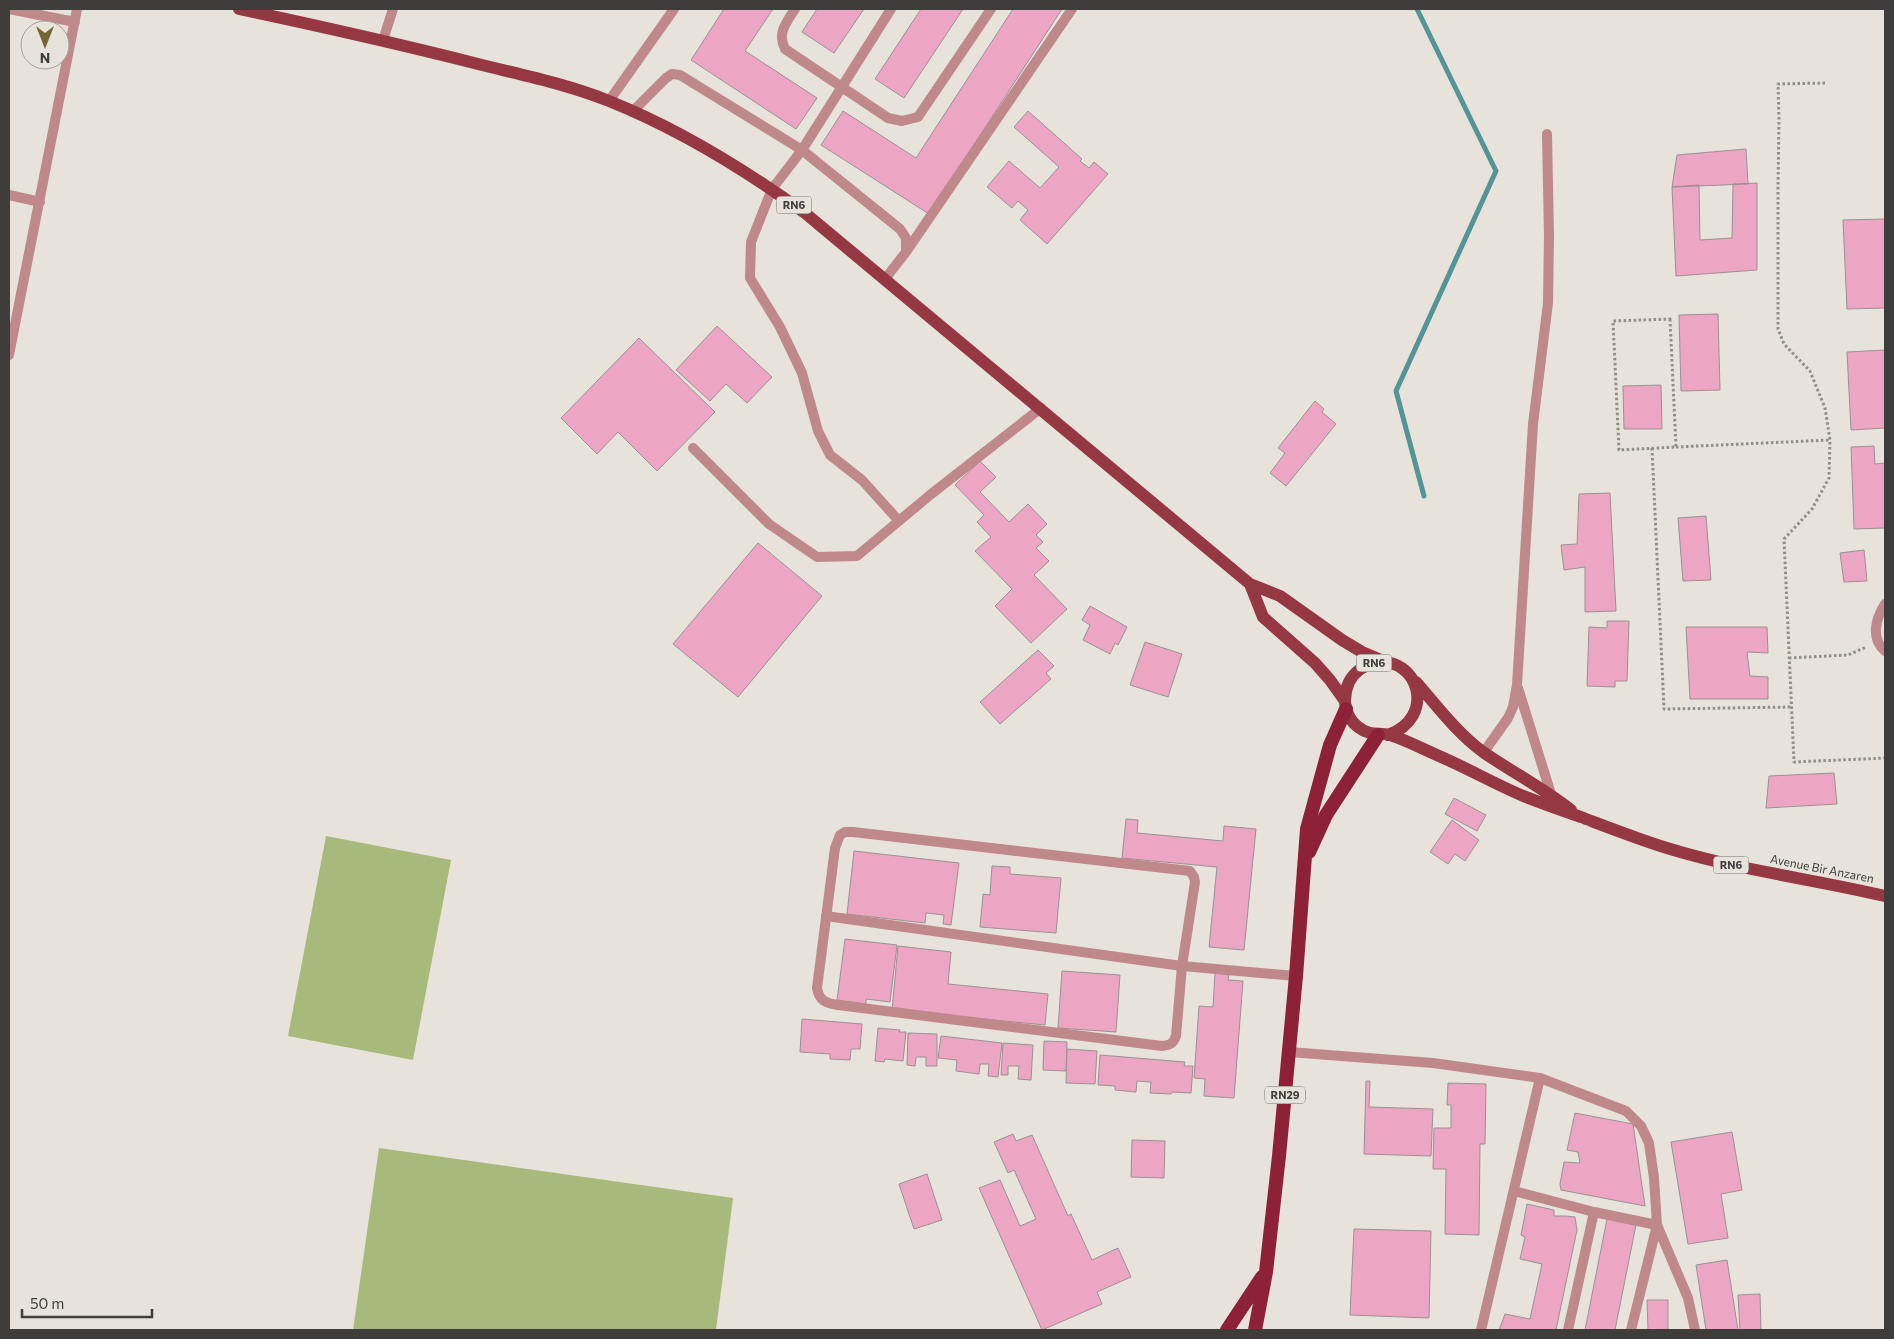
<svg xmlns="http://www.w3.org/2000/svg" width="1894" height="1339" font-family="Commissioner,sans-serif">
<rect width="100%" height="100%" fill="#e7e3db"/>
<path fill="#a7ba7c" d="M326 836 451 860 413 1060 288 1036Z
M379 1148 733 1198 716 1330H353Z"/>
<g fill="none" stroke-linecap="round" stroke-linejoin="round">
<path stroke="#539597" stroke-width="5" d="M1417 9 1496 171 1396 391 1424 496"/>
</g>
<path fill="#eca5c2" stroke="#9a9194" d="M724 9H773L745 51 817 98 796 129 691 60Z
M817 9H864L834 53 802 32Z
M921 9H963L904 98 875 79Z
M1013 9H1062L929 214 821 145 843 111 916 158Z
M1028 111 1082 159 1080 161 1089 168 1094 162 1108 174 1047 244 1020 220 1028 210 1018 201 1012 208 987 187 1009 161 1040 188 1059 167 1014 127Z
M1746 149 1748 184 1672 187 1677 155Z
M1757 183V270L1676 276 1672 187 1699 185 1700 240 1732 238 1733 184Z
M1885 219V308L1847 309 1843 220Z
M1718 314 1720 390 1681 391 1679 315Z
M717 326 772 377 747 403 726 384 710 401 676 370Z
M639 338 715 412 657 471 618 432 597 454 561 418Z
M1885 350V428L1851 430 1847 352Z
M1661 385 1662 429H1624L1623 386Z
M1315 401 1324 409 1322 412 1336 424 1286 486 1270 473 1285 453 1278 448Z
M1874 446 1875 464 1885 463V528L1854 529 1851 447Z
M980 461 996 477 980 492 1009 522 1028 504 1047 524 1036 535 1043 542 1036 548 1049 561 1034 575 1067 609 1031 643 995 606 1012 589 975 551 991 537 977 522 984 515 955 485Z
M1610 493 1616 611 1585 612V567L1564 570 1561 545 1577 544 1579 494Z
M1706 516 1711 580 1683 581 1678 518Z
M758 543 822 596 738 697 673 644Z
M1864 550 1867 581 1844 582 1840 553Z
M1090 606 1127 627 1118 645 1115 643 1110 654 1083 640 1090 625 1082 620Z
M1607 621H1629L1627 681H1615V687L1587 686 1589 627 1607 628Z
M1686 627H1767L1768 653 1747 652 1750 676 1768 677V699H1690Z
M1145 642 1182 654 1168 697 1130 685Z
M1038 650 1054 666 1046 673 1051 679 1000 724 980 702Z
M1834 773 1837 804 1766 808 1769 776Z
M1454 798 1486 815 1477 831 1445 814Z
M1126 819 1138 820 1137 833 1223 841 1224 826 1256 829 1244 950 1209 947 1217 867 1122 858Z
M1452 820 1479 840 1465 861 1455 854 1448 864 1430 852Z
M854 851 959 863 951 925 943 924 944 915 926 913 925 923 847 914Z
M992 866 1010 867V874L1061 878 1056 933 980 927 983 894 990 895Z
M845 939 897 945 890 1002 866 999V1004L837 1000Z
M898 946 951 952 948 984 1048 994 1045 1025 892 1010Z
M1062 971 1120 975 1116 1032 1058 1028Z
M1215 973 1229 974 1228 980 1243 981 1234 1098 1204 1096 1205 1079 1194 1078 1199 1006 1213 1007Z
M802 1019 862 1024 860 1049H851L850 1060 830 1059V1054L800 1052Z
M878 1028 900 1030 899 1032H906L903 1061 885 1059 884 1062 875 1061Z
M908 1033 937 1034V1066H926V1057H916L915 1066 907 1065Z
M941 1036 1002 1043 998 1077 988 1076 989 1064H980L979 1074 956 1071 957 1060 938 1058Z
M1044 1041 1067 1042 1066 1071 1043 1070Z
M1003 1043 1033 1045 1031 1080 1018 1079 1019 1066H1008V1075H1001Z
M1067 1049 1097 1051 1095 1084 1066 1083Z
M1100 1055 1185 1062 1184 1066H1193L1191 1093 1172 1092 1171 1094 1150 1093 1151 1082 1137 1081 1136 1092 1115 1090V1086L1098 1085Z
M1366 1081H1370L1369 1107 1433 1109 1431 1156 1364 1154Z
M1448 1083 1486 1084 1485 1144H1480L1479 1235 1445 1234 1446 1169H1433L1434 1128H1451V1105H1447Z
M1575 1113 1633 1124 1645 1206 1561 1190 1560 1184 1564 1162 1580 1163 1578 1152 1567 1150Z
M1732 1132 1742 1190 1721 1194 1728 1238 1688 1244 1671 1142Z
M1013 1134 1016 1141 1032 1135 1068 1216 1071 1214 1092 1260 1118 1248 1131 1277 1097 1292 1102 1304 1042 1330 979 1188 1000 1180 1020 1226 1036 1219 1014 1170 1008 1173 994 1142Z
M1132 1140 1165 1141 1164 1178 1131 1177Z
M927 1174 942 1220 914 1229 899 1184Z
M1527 1204 1554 1210V1216H1566L1575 1217 1577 1230 1556 1330H1499L1505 1314 1530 1319 1542 1264 1520 1259 1525 1237 1521 1235Z
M1607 1219 1636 1225 1615 1330H1585Z
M1354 1229 1431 1231 1429 1318 1350 1315Z
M1727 1260 1738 1330H1706L1696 1265Z
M1760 1294 1761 1330H1740L1738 1295Z
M1647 1300H1668V1330H1648Z"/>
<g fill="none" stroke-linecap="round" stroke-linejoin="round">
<path stroke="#908d88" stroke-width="3" stroke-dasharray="2.5 2.5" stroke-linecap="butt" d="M1825 83 1778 84 1779 119 1778 186V329L1784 344 1810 371 1825 408 1830 440 1829 478 1812 509 1784 539 1794 762 1885 758
M1670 319 1676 447 1619 450 1613 321Z
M1676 447 1830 440
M1652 448 1664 709 1791 707
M1789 658 1848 655 1866 647"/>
<path stroke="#bf888b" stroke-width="10" d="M795 9C786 23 777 33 785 49L888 118 902 121 918 117 991 9
M891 9 802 150 772 189 751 242 750 278 780 327 802 373 818 431 830 455 862 480 899 521
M632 112 666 78 672 74 680 75 802 150 900 229 906 238V252L885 279
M906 252 1072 9
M693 448 769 524 817 557 857 556 930 495 1041 408
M1518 688 1551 794
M1484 752 1508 718 1513 707 1517 685 1533 424 1548 303 1549 236 1547 134
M845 832H853L1190 871 1194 877 1195 882 1182 966 1176 1036C1173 1044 1170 1045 1162 1046L838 1005C826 1003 819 1001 817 988L835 848 840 835Z"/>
<path stroke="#bf888b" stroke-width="10" d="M9 9 75 22
M383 40 393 9
M609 101 674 9
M9 195 40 202
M9 355 77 9
M1885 604C1876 618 1870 638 1885 651
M826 916 1182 966 1296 976
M1289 1052 1433 1063 1540 1078 1626 1111 1641 1126 1649 1143 1654 1178 1657 1225 1631 1330
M1514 1191 1594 1212 1657 1225
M1657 1225 1688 1298 1695 1330
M1481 1330 1540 1078
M1568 1330 1594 1212"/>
<path stroke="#963744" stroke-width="12" d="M239 9C319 26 399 44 478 64 522 75 567 84 609 101 679 129 744 169 805 213L1250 584 1280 596 1342 640 1362 652 1388 663
M1250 584 1263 617 1315 663 1330 680 1345 701
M1416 682C1437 706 1457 733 1483 752 1512 772 1543 788 1571 810
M1388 735C1437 718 1419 655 1375 663 1364 665 1354 672 1349 682 1342 698 1344 716 1358 727 1371 737 1378 732 1390 735 1406 740 1423 749 1439 756 1467 768 1493 783 1521 795 1541 803 1561 810 1581 817 1610 828 1638 839 1667 848 1738 870 1813 879 1885 896"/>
<path stroke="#8d2138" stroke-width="14" d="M1309 852 1326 815 1378 735
M1227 1330 1262 1277
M1255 1330 1266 1272 1279 1156 1296 976 1307 829 1330 745 1346 709"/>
</g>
<g text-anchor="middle" stroke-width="5" stroke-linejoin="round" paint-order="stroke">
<g fill="#e7e3db" stroke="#716f6a" stroke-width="1">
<rect x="776.5" y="196.5" width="35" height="17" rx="4"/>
<rect x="1356.5" y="654.5" width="35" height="17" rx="4"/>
<rect x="1713.5" y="856.5" width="35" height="17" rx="4"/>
<rect x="1265" y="1086.5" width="40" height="17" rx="4"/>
</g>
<g font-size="11" font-weight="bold" fill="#3f3d3a">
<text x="794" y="209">RN6</text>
<text x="1374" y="667">RN6</text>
<text x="1731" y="869">RN6</text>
<text x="1285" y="1099">RN29</text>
</g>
<g font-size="12" fill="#3f3d3a" stroke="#e7e3db">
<text transform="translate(1822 869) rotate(11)" y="4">Avenue Bir Anzaren</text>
</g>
</g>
<rect width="1894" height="1339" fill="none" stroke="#3f3d3a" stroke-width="20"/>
<g transform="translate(45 45) rotate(180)"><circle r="24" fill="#e7e3db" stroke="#a4a19b"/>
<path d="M0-4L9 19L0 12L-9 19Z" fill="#726733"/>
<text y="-8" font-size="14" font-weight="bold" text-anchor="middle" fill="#3f3d3a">N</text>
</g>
<path d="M22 1309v8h130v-8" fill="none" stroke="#3f3d3a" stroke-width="2.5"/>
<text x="30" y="1309" font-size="15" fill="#3f3d3a" stroke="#e7e3db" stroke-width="4" paint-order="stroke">50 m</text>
</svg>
